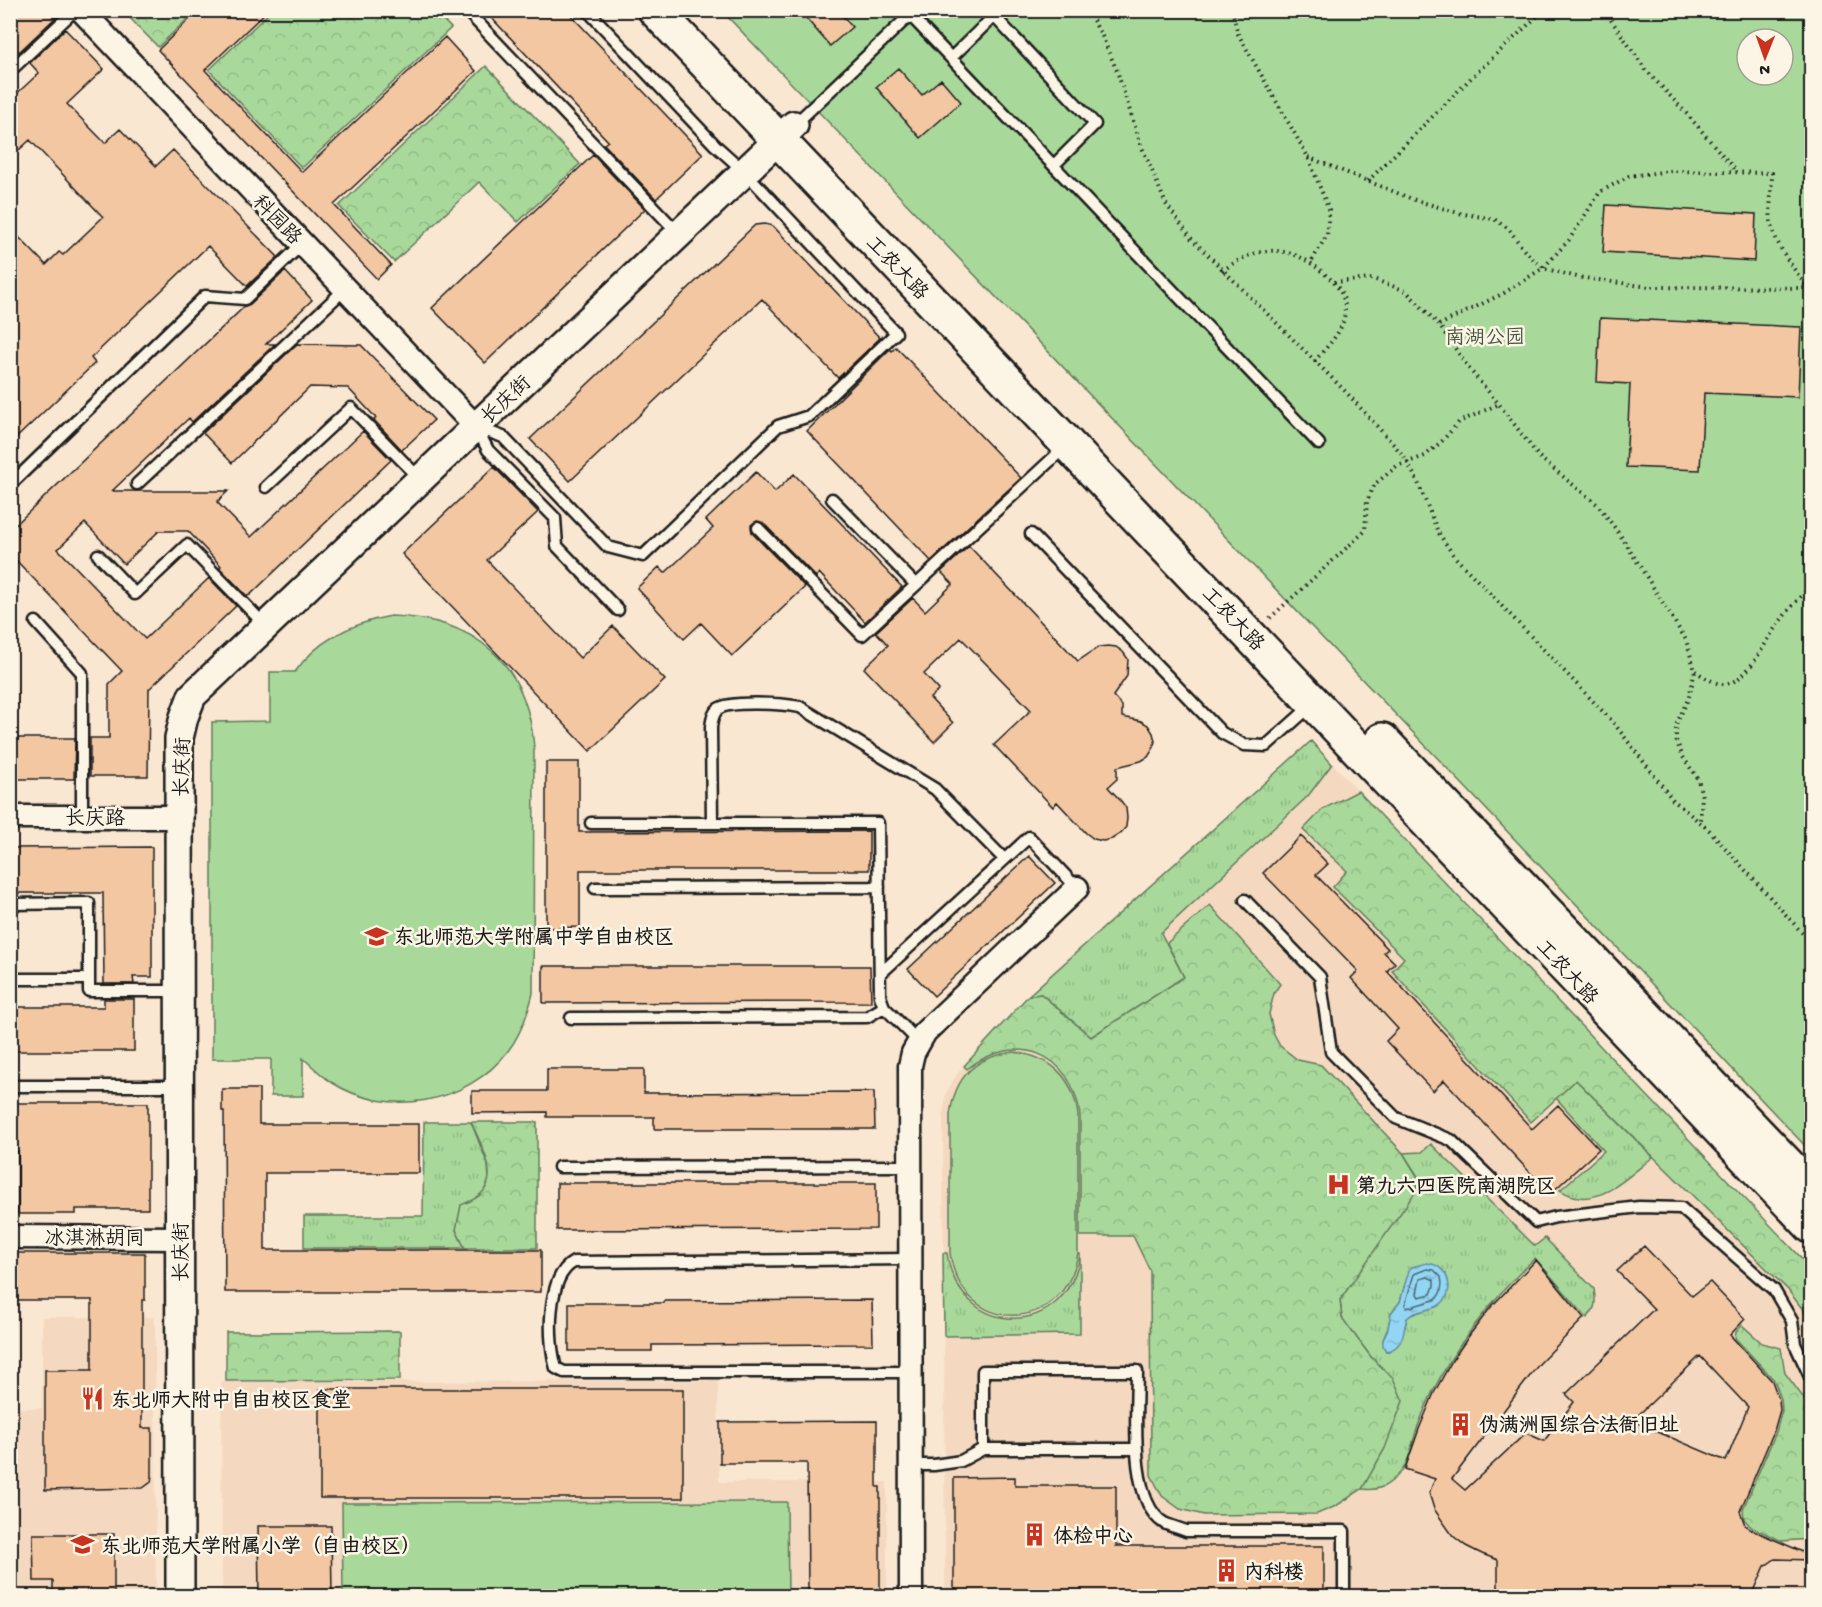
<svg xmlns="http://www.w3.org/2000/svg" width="1822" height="1607" font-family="'Gochi Hand','LXGW WenKai TC',sans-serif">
<defs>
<pattern id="grass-tufts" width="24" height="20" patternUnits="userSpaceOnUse" patternTransform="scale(1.5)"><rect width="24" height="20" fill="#a8d99a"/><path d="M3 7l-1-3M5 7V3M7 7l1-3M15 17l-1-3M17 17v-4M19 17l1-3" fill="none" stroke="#90ba84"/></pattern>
<pattern id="forest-crowns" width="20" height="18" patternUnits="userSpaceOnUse" patternTransform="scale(1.5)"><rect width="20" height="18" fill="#a8d99a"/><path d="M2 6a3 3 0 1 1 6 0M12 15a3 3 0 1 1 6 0" fill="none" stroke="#90ba84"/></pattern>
<pattern id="water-ripples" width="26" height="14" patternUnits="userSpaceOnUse" patternTransform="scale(1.5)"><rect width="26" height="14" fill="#92d6f4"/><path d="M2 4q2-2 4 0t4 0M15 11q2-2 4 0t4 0" fill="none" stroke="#7db7d1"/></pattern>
</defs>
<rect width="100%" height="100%" fill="#fae7d1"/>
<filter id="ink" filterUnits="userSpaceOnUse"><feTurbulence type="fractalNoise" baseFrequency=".0167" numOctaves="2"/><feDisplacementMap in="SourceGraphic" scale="12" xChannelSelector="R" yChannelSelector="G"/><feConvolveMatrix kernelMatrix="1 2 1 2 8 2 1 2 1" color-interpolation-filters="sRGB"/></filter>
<g filter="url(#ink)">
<path fill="#f4d9c0" d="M1311 741 1811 1268V1596H945L943 1117 946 1093 957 1074 1028 996Z
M42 1317H155L156 1596H11L10 1408H42Z
M718 1381 719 1482H887V1596H222L221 1382Z"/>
<path fill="url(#grass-tufts)" stroke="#627a5b" stroke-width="1.5" fill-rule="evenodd" d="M1311 741 1332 764 1308 796 1161 933 1184 977 1091 1037 1041 994 1028 996Z
M1576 1080 1653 1157C1632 1173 1603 1205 1573 1196 1569 1195 1564 1192 1560 1190L1604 1151 1556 1098Z
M424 1122H471L488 1165 489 1180 483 1193 476 1197 456 1230 465 1248H304V1216H423Z
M1431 1144 1535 1246 1545 1238 1594 1289C1596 1302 1596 1309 1587 1318L1535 1258C1494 1297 1459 1340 1433 1391 1427 1404 1421 1417 1417 1429 1412 1442 1410 1462 1401 1472 1388 1486 1380 1491 1362 1489L1385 1448 1393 1378 1371 1357 1342 1318 1340 1300 1419 1178 1403 1153 1422 1152ZM1446 1274 1448 1288 1438 1306 1410 1315 1407 1318 1405 1327 1389 1351H1386L1383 1340 1388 1328 1391 1313 1400 1302 1405 1284Z
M943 1253H947C959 1340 1069 1340 1080 1253V1334L944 1336Z"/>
<path fill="url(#forest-crowns)" stroke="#627a5b" stroke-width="1.5" d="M127 11V10L196 11 158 47 125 13Z
M271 11H434L451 28 302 168 209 70Z
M486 66 580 164 518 222 479 182 394 262 339 206Z
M1358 791 1811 1268V1328L1804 1311 1788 1290 1576 1080 1531 1122 1392 971 1404 958 1333 887 1347 871 1303 830 1323 809Z
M1210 905 1280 984 1274 993 1269 1014 1274 1035 1280 1046 1298 1060 1321 1065 1403 1153 1419 1179 1416 1191 1340 1300 1342 1318 1371 1357 1393 1378 1403 1401 1385 1448 1362 1489 1336 1506 1317 1514 1204 1515 1180 1509 1162 1496 1151 1475 1150 1271 1133 1236H1080V1115C1072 1052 1016 1031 967 1069L964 1066 1028 996 1041 994 1091 1037 1184 977 1167 943Z
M471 1122H537V1248H465L456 1230 461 1205C468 1202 477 1199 482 1193 500 1174 479 1141 471 1122Z
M1742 1325 1762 1343 1781 1348 1785 1373 1811 1408V1539L1782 1541 1751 1527 1744 1519 1743 1509 1776 1432 1782 1410 1781 1399 1774 1380 1735 1338 1736 1332Z
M400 1331V1380L226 1381V1332Z"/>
<path fill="#a8d99a" stroke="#627a5b" stroke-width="1.5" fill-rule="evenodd" d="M722 11H1811V1152L1468 790ZM1747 39H1783V75H1747Z
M391 616C476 618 527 663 534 747L533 993C528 1014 521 1034 508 1051 467 1105 387 1118 331 1082 321 1075 312 1066 303 1058V1096H271V1059H212V722L270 721V672H295C318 639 352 623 391 616Z
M1014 1052C1052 1057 1073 1077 1078 1115V1253C1065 1336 961 1336 950 1253V1115C955 1076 975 1057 1014 1052Z
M787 1502 788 1596H343L342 1503Z"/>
<path fill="url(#water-ripples)" stroke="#638c9e" stroke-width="1.5" d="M1427 1263C1451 1265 1456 1296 1438 1306 1428 1311 1416 1310 1407 1318 1403 1331 1404 1349 1386 1351L1383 1346V1340L1388 1328 1391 1313 1400 1302 1409 1270 1412 1267Z"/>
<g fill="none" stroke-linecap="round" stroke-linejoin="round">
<path stroke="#4b6672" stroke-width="1.5" d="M1427 1269 1434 1270 1441 1277C1443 1285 1442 1295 1434 1300L1407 1308 1405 1305 1414 1274Z
M1428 1277 1434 1280V1286L1431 1294 1419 1297 1417 1294 1420 1279Z"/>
</g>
<path fill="#f4c7a3" stroke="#1c1c1c" stroke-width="1.5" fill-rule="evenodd" d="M10 10H47L55 18 19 52 10 43Z
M199 10H268L205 70 302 172 445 37 476 71 334 205 391 265 377 279 158 50Z
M484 10H566L703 154 656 199 604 144 608 141Z
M799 10H838L852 27 830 46Z
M65 29 104 69 67 104 105 143 120 129 156 166 173 150 278 257 247 286 208 246 91 358 95 363 10 444V228L46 265 59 252 63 255 103 217 30 140 10 158V100L39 73 30 63Z
M898 68 922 95 941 79 961 102 920 138 876 87Z
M593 155 645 209 485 363 432 308Z
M1606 205 1756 214 1754 261 1603 252Z
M765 224 773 226 880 338 838 378 762 299 570 481 530 439 755 225Z
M285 271 312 300 266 344H275L192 422 189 418 112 491H228L217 502 251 537 363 431 391 460 250 595 247 596 220 568 221 566 188 531H159L124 564 85 523 58 549 145 639 209 578 236 606 149 689 148 776H90V738H109V684L122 671 10 554V530L245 306 250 304Z
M1600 318 1801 327 1798 397 1704 393 1700 470 1626 467 1630 384 1597 382Z
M297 344 361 345 434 420 402 450 374 420 376 418 348 388 310 387 232 463 203 433Z
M896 347 1021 478 931 561 807 431 890 349 892 351Z
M494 467 538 512 487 560 580 658 613 626 665 680 590 751 402 554Z
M756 472 775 492 794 474 902 587 865 622 819 573 816 577 763 523 757 521 751 525 752 533 805 587 732 656 701 623 684 639 637 588 659 567 665 573 713 528 706 520Z
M969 546 1078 661 1099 647 1108 646 1116 647 1123 652 1128 659 1127 676 1113 696 1122 706V717L1141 721 1148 725 1153 733 1155 741 1153 749 1148 757 1141 761 1117 767V779L1108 787 1121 801 1126 808 1127 818 1126 827 1120 834 1112 839 1103 841 1094 839 1086 833 1057 802 1053 807 994 745 1031 710 961 638 924 674 939 690 930 698 953 723 934 742 864 668 888 645 876 632 913 598 925 611 953 584 941 572Z
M10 738H75L74 779H10Z
M546 762H579V832L869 831V870H580V927L546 928Z
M1301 836 1328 864 1316 875 1388 949 1384 952 1395 963 1387 971 1532 1129 1558 1105 1599 1149 1550 1194 1444 1080 1433 1091 1386 1041 1398 1029 1351 978 1358 971 1263 873Z
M152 847V977H133L134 984H104L103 893H10V848Z
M1029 856 1055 883 934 996 908 969Z
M543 966H870L871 1002 543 1003Z
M104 999H134V1051H10V1007H104Z
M547 1069H644V1093L874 1092 875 1129H654V1117H547V1112L472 1113V1091H547Z
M222 1089H259V1124H419V1173H265V1250H541V1292H225L224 1111H222Z
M10 1103H148V1209H76V1214H18V1151H10Z
M557 1183H876V1229L557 1230Z
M1644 1246 1692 1296 1710 1282 1745 1319 1730 1335 1772 1381 1779 1400 1780 1410 1774 1431 1740 1511 1745 1525 1750 1529 1812 1556V1560L1775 1559 1765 1566 1752 1596H1498V1560L1482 1554 1466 1546 1453 1536 1434 1509 1429 1493 1435 1479 1405 1469 1419 1429 1434 1393 1453 1359 1471 1333 1491 1307 1536 1260 1584 1318 1539 1364 1452 1479 1465 1490 1526 1433 1544 1441 1574 1402 1566 1394 1654 1309 1617 1271ZM1700 1356 1748 1407 1726 1461 1632 1421Z
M10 1253H145V1300H142V1428H152V1477L151 1482 143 1488 45 1490V1370H92V1300H10Z
M872 1300 873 1344 652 1345V1351H569V1303H664V1301Z
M320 1389H683V1498H320Z
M877 1421V1487H880V1596H808L807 1463H720V1422Z
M1015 1477V1486H1116V1546H1324V1596H954V1478Z
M258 1526H331L332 1596H259Z
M33 1534H114V1596H53V1581H34Z"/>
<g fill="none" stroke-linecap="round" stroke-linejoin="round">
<defs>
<path id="service" d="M466 10 679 234
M951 58 994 16 1095 124 1054 165
M10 71 75 10
M794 125 910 15 1319 444
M476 427 488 450 555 518 557 546 618 610
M479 428 503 437 608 547 643 556 778 426 809 416 896 333 745 172 715 145 587 10
M137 484 345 289
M10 485 205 296 245 299 302 244
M266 487 351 408 420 479
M832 499 916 585
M758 528 862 635 1065 447
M1031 534 1222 733 1244 745 1266 746 1312 705
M98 555 135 594 187 545 265 625
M36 622 82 673V817
M591 823H878L880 996 884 1007 918 1041
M712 823 711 727C712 720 713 713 718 709 730 700 785 704 800 707L935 789 1004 859
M595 888 879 887
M1245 900 1320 977 1331 1052 1396 1118 1451 1140 1536 1222 1556 1217 1639 1207 1681 1208 1774 1290 1792 1321 1795 1344 1812 1381
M10 904 89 903V991H179
M880 974 1029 837 1077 888
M10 979H89
M571 1018 867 1017 884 1007
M10 1086H180
M559 1167 910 1166
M910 1259 574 1262C546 1276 548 1342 556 1368L564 1372H910
M1137 1449H983V1371H1137C1137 1409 1128 1501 1164 1523 1170 1526 1179 1528 1186 1531H1344V1596
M910 1465H934L961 1461 983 1449"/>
<path id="minor" d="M81 10 476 427
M10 817H179
M10 1237 180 1238
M911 1596 910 1066 913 1053 925 1032 1077 888"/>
<path id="tertiary" d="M180 1596 179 738 184 717 192 696 794 125"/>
<path id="primary" d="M655 10 1812 1227
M1382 740 1812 1190"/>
</defs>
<use href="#service" stroke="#1c1c1c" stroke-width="15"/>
<use href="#minor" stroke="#1c1c1c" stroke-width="27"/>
<use href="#tertiary" stroke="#1c1c1c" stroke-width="32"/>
<use href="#primary" stroke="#1c1c1c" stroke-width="38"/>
<path stroke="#1c1c1c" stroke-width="4" stroke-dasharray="1.5 4.5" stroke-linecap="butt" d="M1087 10 1102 36 1117 71 1141 145 1166 204 1191 238 1346 392 1403 455 1417 480 1438 532 1454 556 1613 722 1673 800 1709 830 1806 937 1812 940
M1232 10 1238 34 1308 157 1329 210 1327 235 1311 262
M1604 10 1646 70 1686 113 1737 172
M1308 157 1412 199 1458 213 1494 219 1508 228 1524 250 1543 268 1577 277 1649 287 1812 288
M1368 181 1472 77 1544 10
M1222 271C1260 243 1291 244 1326 275 1337 284 1346 296 1345 311 1344 332 1327 346 1314 362
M1334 282 1373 279 1406 291 1439 325 1470 370 1499 404 1539 457 1598 505 1623 539 1686 640 1695 671 1689 697 1676 725V740L1683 757 1698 779 1702 797 1700 821
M1439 325 1504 293 1543 268 1569 240 1600 192 1629 176 1671 171 1772 173C1772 189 1769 206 1771 221 1775 246 1793 267 1807 287
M1270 618 1365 531 1367 501 1375 484 1397 466 1425 456 1442 441 1459 422 1499 404
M1695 671C1703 676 1714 684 1724 684 1749 683 1767 636 1781 620 1790 608 1801 596 1812 585"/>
<use href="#service" stroke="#fcf5e5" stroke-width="10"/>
<use href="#minor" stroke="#fcf5e5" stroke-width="22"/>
<use href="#tertiary" stroke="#fcf5e5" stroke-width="27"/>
<use href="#primary" stroke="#fcf5e5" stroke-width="33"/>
</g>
</g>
<defs>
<symbol id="school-bare" viewBox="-9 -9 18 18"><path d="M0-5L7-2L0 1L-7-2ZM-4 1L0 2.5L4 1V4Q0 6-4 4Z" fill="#c8321e" stroke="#fcf5e5" stroke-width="2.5" paint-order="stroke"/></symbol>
<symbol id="hospital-bare" viewBox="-9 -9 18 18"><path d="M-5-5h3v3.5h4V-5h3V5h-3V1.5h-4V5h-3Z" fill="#c8321e" stroke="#fcf5e5" stroke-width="2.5" paint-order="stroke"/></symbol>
<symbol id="restaurant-bare" viewBox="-9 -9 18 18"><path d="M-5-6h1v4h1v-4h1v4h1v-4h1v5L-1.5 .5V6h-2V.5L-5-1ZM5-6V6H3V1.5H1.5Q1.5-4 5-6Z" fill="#c8321e" stroke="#fcf5e5" stroke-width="2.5" paint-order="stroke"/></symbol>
<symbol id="building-bare" viewBox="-9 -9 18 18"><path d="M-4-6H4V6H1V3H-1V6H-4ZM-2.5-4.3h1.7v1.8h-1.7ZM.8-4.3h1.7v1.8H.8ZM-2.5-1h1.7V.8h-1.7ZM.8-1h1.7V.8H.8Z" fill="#c8321e" stroke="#fcf5e5" stroke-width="2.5" paint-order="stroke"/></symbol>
</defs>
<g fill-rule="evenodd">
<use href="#school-bare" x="360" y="920" width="33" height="33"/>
<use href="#hospital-bare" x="1322" y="1168" width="33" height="33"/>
<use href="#restaurant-bare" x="76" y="1382" width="33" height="33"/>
<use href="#building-bare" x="1444" y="1408" width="33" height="33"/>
<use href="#building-bare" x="1018" y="1518" width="33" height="33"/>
<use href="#school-bare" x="66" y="1528" width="33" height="33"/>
<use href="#building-bare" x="1210" y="1554" width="33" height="33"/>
</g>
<g text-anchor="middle" stroke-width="5" stroke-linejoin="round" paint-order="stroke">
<g font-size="20" fill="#1c1c1c" stroke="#fcf5e5">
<text transform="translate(278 219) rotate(46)" y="7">科园路</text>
<text transform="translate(898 267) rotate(46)" y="7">工农大路</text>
<text transform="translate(505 399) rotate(-43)" y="7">长庆街</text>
<text transform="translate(1234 618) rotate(46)" y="7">工农大路</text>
<text transform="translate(181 767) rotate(-88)" y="7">长庆街</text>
<text x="95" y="824">长庆路</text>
<text transform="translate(1568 971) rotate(47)" y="7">工农大路</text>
<text x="95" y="1244">冰淇淋胡同</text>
<text transform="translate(180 1252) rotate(-90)" y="7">长庆街</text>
</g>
<g font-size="20" fill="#465542" stroke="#fcf5e5">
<text x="1485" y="343">南湖公园</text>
</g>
<g font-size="20" font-weight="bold" fill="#1c1c1c" stroke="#fcf5e5" text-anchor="start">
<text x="394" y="943">东北师范大学附属中学自由校区</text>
<text x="1356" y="1192">第九六四医院南湖院区</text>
<text x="111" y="1406">东北师大附中自由校区食堂</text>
<text x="1479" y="1431">伪满洲国综合法衙旧址</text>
<text x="1053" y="1542">体检中心</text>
<text x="101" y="1552">东北师范大学附属小学（自由校区）</text>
<text x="1244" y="1578">内科楼</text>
</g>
</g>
<rect width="1822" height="1607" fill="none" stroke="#fcf5e5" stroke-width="36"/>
<rect x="18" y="18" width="1786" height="1571" fill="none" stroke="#1c1c1c" stroke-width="2" filter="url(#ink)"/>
<g transform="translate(1765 57) rotate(181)"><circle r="28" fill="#fcf5e5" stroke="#a29e95" stroke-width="1.5"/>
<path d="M0-4.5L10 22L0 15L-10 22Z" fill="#c8321e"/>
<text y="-9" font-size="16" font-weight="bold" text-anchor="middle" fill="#1c1c1c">N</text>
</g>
</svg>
